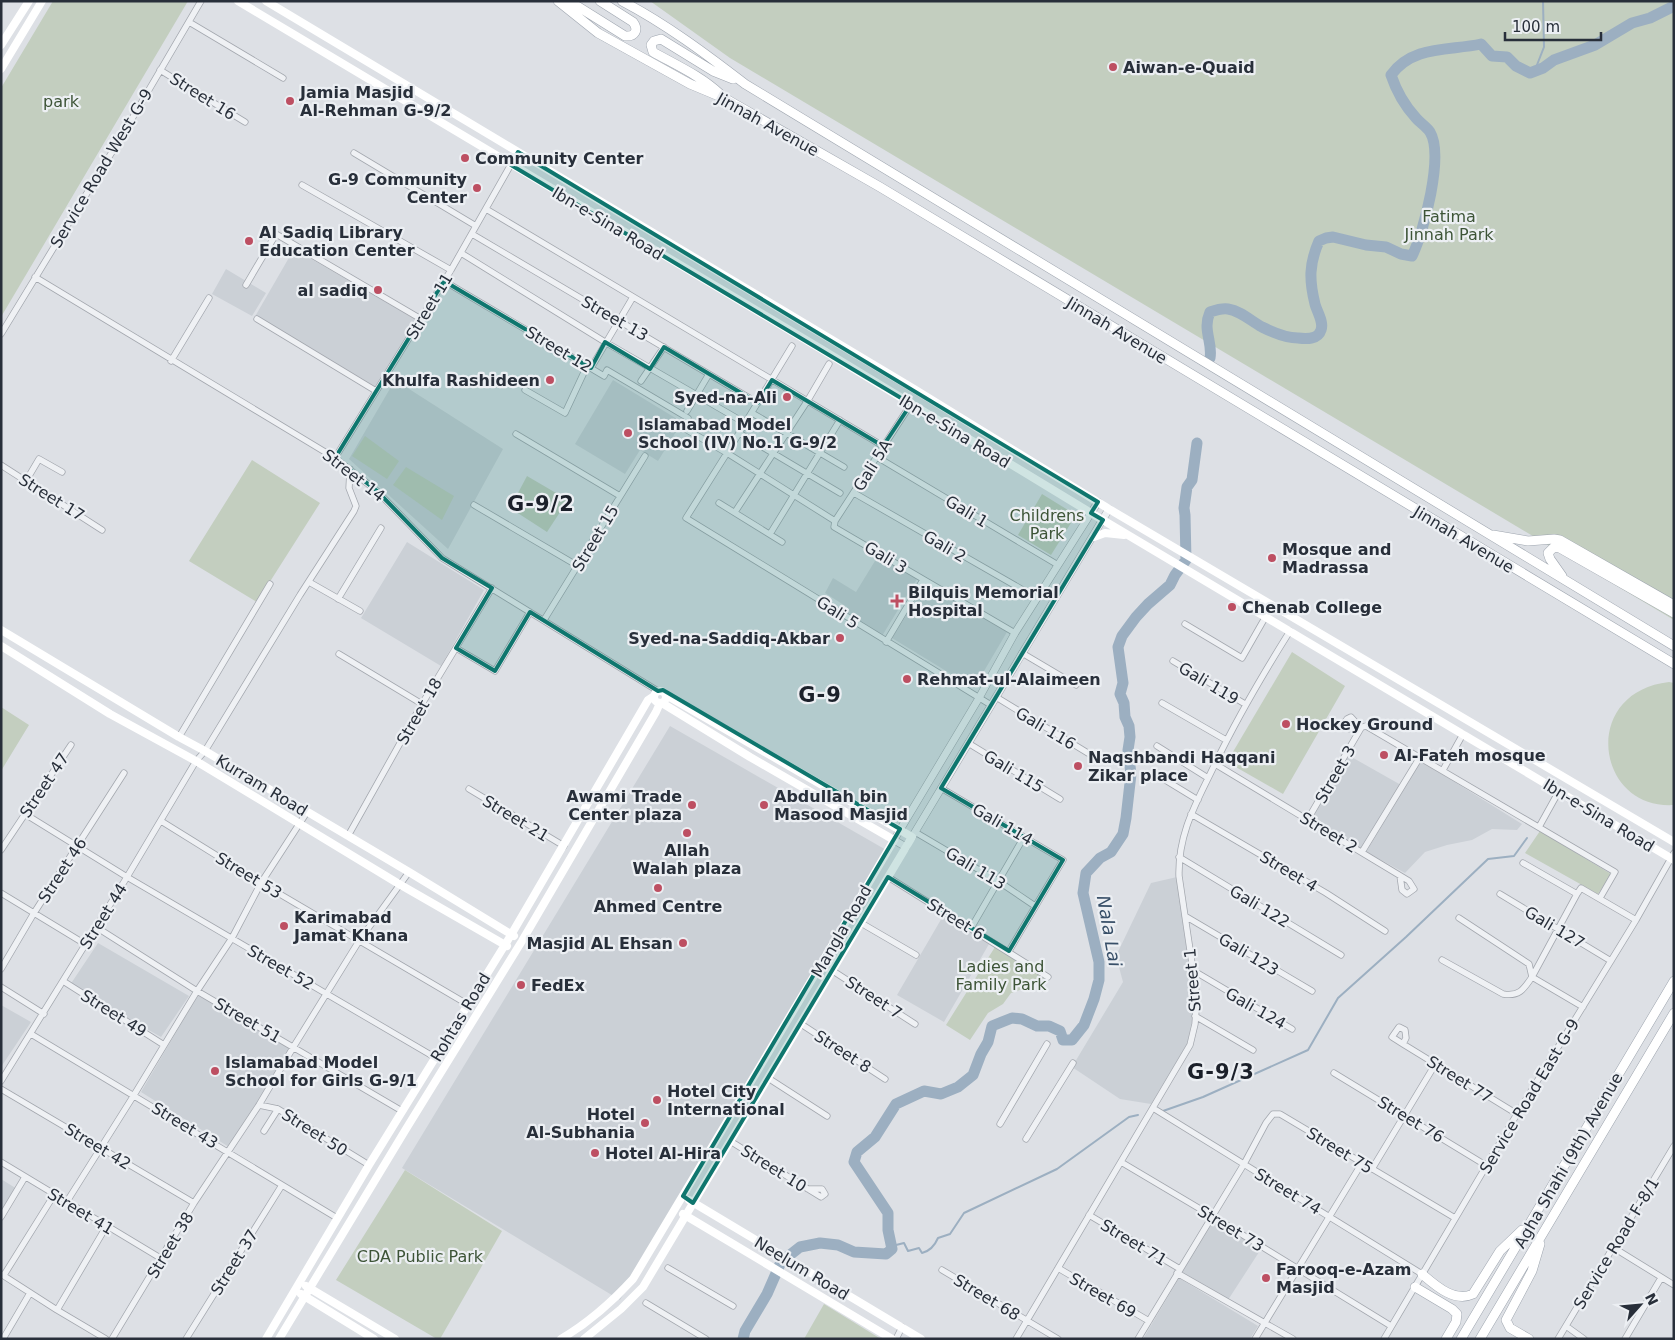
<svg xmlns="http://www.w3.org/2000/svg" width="1675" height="1340" font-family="'DejaVu Sans',sans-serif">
<rect width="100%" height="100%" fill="#dde0e5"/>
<path fill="#cbd0d6" d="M294 249 417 320 372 392 253 320Z
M226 269 266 293 252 316 212 294Z
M395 380 503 449 448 549 349 459Z
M613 380 682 422 658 461 640 450 625 474 575 444Z
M407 542 484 590 441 666 361 618Z
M878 556 917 579 882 636 844 613 847 607 825 593 833 578 856 592Z
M926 584 1007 632 974 688 892 638Z
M670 726 888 851 620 1300 402 1168Z
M1348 755 1401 785 1362 849 1311 818Z
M1421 761 1522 824 1517 830 1492 829 1472 840 1447 845 1425 852 1405 873 1366 852Z
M1177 877 1193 997V1016L1187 1044 1151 1104 1120 1099 1072 1067 1123 982 1116 956 1151 883Z
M943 916 989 944 944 1022 897 995Z
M98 943 189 996 161 1037 70 985Z
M198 995 290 1049 229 1147 141 1092Z
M1 1005 31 1022 1 1067Z
M1 1179 17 1189 1 1214Z
M1213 1220 1261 1249 1228 1300 1181 1272Z
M1179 1278 1258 1326 1250 1339H1143Z"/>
<path fill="#c3cebf" d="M53 1H188L1 317V88Z
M650 1H1674V620L730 58Z
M365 436 399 461 387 479 352 456Z
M252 460 320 503 257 602 189 561Z
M406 467 454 496 442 520 393 485Z
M527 476 568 500 547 532 510 508Z
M1042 494 1076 515 1051 555 1018 535Z
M1292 652 1345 686 1283 794 1227 762Z
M1669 682 1674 683V805C1595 810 1580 692 1669 682Z
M1 707 29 725 1 771Z
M1540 831 1611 874 1598 894 1525 853Z
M995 947 1044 978 1038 984 1011 993 1003 1004 988 1013 970 1040 946 1025Z
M405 1170 502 1231 440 1339H437L336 1280Z
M824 1304 881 1339H804Z"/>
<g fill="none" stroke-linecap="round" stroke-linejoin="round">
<path stroke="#9cafc1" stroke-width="2" d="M1535 70 1544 47 1543 1
M1163 1111 1203 1097 1308 1050 1338 998 1406 937 1488 859 1514 856 1527 838
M892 1246 904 1243 908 1251 919 1248 922 1253C930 1251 935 1245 938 1238L950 1234 964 1213 1057 1169 1129 1117 1138 1115"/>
<path stroke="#9cafc1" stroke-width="11" d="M1210 358C1213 342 1202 330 1210 312 1216 310 1222 308 1228 309 1241 311 1251 321 1262 327 1272 332 1286 338 1298 338 1306 339 1318 340 1321 330 1324 322 1317 312 1315 304 1309 280 1309 264 1319 241L1326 238 1333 237 1366 245 1386 247 1401 254 1412 256C1424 232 1444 155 1430 132 1426 126 1420 123 1416 118 1405 106 1396 90 1391 75 1413 45 1449 51 1481 44L1492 56 1507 57 1516 66 1530 73 1543 68 1554 60 1595 45 1632 23 1650 18 1674 6
M743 1339 745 1331 767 1294 781 1262 800 1247 820 1243 838 1245 854 1252 886 1254 892 1249 888 1230V1213L854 1162 857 1152 875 1137 896 1104 924 1091 941 1094 958 1087 973 1075 981 1054 988 1042 992 1026 1012 1018 1022 1019 1037 1026H1049L1060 1031 1063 1040H1072L1084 1025 1094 999 1099 980V962L1083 893 1086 873 1100 858 1111 852 1123 834 1126 818 1131 774 1128 750 1130 737 1129 726 1125 717 1124 703 1120 694 1123 683 1118 647 1122 636 1136 617 1148 604 1170 585 1175 575 1186 560 1185 515 1184 508 1187 487 1192 480 1197 443"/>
<defs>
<path id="minor" d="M189 22 283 78
M160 70 245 122
M354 153 476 226
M302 185 451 270
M486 209 883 446
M472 234 758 403
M461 253 605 342 745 423
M35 277 335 458 377 491 442 558 658 691
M444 281 604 376 607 370 688 418 682 427 727 453 792 346
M246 285 276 234 421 319
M257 319 376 391
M1 334 123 134 201 1
M171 361 209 298
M591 368 633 297
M641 381 664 347
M525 390 565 413 587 366
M911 404 835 521 834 527 1015 633
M687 411 709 374
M752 413 844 467
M739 433 840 493
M516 434 620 496
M877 457 1058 565
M335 458 451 270 518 152
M1 465 102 530
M26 481 39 459 62 472
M854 493 1037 598
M719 503 782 542
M474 505 578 566
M735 512 808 400 829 364
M835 521 727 453 686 518 991 705
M770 534 840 420
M309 582 360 611
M338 599 381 528
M544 620 645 456
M1185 624 1242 658 1266 616
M886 642 923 580
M456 648 495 671 530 612
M1022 653 1076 685
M339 654 422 704
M1173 661 1245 704
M996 697 1096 758
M1162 703 1226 740
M179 737 270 584
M968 743 1060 799
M1157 746 1208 778
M1215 764 1409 881 1414 889 1407 894 1402 890 1400 876
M1443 770 1463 734
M1157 775 1198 800
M941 788 1063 860 1009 951
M469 789 564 846
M25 814 127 877 436 1058
M1191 814 1326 893 1385 931
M1308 819 1361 728 1351 717 1347 719 1344 723 1346 728C1354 730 1359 728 1366 726L1615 872 1600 898
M161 821 261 883 467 1004
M1539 827 1559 791
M915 832 998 881 1035 906
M348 836 422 704 492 588
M1 850 71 745
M1362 852 1420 757
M1179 857 1341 955
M1523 863 1577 894 1581 888 1636 920
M888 877 1048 977
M1 893 85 944
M1500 894 1611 961
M1185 916 1312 991
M1459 918 1529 964 1532 977 1583 1007
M861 923 916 955
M96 927 197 991 402 1111
M971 928 1024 837
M1442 960 1503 994C1519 997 1524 989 1532 977L1577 894
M1 969 34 913 124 773
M833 971 915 1024
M1194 971 1292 1029
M63 981 164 1045
M1 987 44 1014
M1195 1016 1253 1050
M801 1024 885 1079
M31 1034 337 1218
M1403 1044 1406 1038 1405 1030 1399 1027 1392 1037 1403 1044 1517 1114
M1334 1073 1487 1166
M768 1078 827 1116
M1 1081 127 877 196 761 205 751 300 595 354 511 356 506 349 488 350 469
M1 1089 194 1203
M259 1105 278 1109 369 1165
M1153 1108 1422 1274
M1000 1124 1047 1044
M264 1131 278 1109
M1026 1139 1073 1063
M730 1141 821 1197 825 1194 822 1189H808
M1 1162 162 1259
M1121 1162 1212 1216 1391 1326
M1372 1169 1436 1063
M66 1203 134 1095 197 991 232 938 261 883 307 812
M1089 1215 1180 1269
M1 1217 25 1177
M1614 1248 1674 1285
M668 1268 733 1306
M1058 1268 1149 1321
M942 1270 1058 1339
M1177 1273 1293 1339
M1 1274 57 1310 106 1339
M4 1275 54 1195
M646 1303 706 1339
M57 1310 106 1227
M1566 1326 1584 1339
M3 1339 30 1293
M112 1339 194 1203 259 1105 294 1046 359 941 409 872
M186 1339 282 1185
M896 1339 902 1327
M1016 1339 1190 1045 1195 1024 1197 997 1179 876C1178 832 1197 802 1215 764 1237 718 1263 674 1290 631
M1138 1339 1244 1164 1266 1123 1273 1114H1280L1455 1218
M1255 1339 1362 1163
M1384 1339 1517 1114 1636 920 1674 853
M1558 1339 1674 1146
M1625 1339 1661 1278"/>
<path id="tertiary" d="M912 837 1109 509
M906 847 894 840 979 698 1015 633 1098 502"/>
<path id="primary" d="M558 1 598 33 690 84 726 99 880 187 1674 664
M569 1 625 36C635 37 639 30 633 22L600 1
M622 1C666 24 706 54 745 84L1674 646
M720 94C701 76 676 65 653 52L651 45 654 41 661 39 713 71 733 79
M1493 535 1528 541 1554 539 1560 540 1674 605
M1562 576 1550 559 1548 553 1553 548 1558 547 1674 613
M1422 1274C1435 1285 1454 1303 1473 1294L1500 1251 1522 1230
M1415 1287 1452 1309 1457 1314 1456 1322 1446 1339
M1461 1339 1674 981
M1480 1339 1674 1013
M1529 1339 1510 1328 1506 1320 1532 1271 1540 1244"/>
</defs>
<use href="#minor" stroke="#a3a7ae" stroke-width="7"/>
<use href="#tertiary" stroke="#a3a7ae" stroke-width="8"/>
<use href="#primary" stroke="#9ea5af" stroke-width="10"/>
<use href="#minor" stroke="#eff1f4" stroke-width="5.5"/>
<use href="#tertiary" stroke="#eff1f4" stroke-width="7"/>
<path stroke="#fff" stroke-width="8" d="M238 1 821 349 1091 513 1674 860
M266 1 914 389 1109 509 1674 842
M1 45 29 1
M1 69 42 1
M1094 537 1105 533 1124 535
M1 630 179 737 205 751 409 872 514 936
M1 646 110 714 196 761 399 884 507 946
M654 697a6 6 0 1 1 12 0a6 6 0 1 1-12 0Z
M689 1200 921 1339
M683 1214 892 1339
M306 1286 395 1339
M301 1294 374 1339
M266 1339 369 1165 511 935 648 700 654 696
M279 1339 406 1129 522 941 656 712 660 703
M561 1339C588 1323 612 1302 633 1279L817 971 894 840 750 757 662 703
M584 1339 621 1309 643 1287 912 837 666 695"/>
<use href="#primary" stroke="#fff" stroke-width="9"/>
</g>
<path fill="#0f766e" fill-opacity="0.2" stroke="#0f766e" stroke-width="4" stroke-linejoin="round" d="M518 152 1098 502 1091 513 1103 520 941 788 1063 860 1009 951 888 877 693 1203 683 1196 900 829 663 690 658 691 530 612 495 671 456 648 492 588 442 558 377 491 335 458 444 281 591 368 605 342 650 369 664 347 758 403 772 380 883 446 911 404 511 165Z"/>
<g fill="#bd4f62" stroke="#eceff3" stroke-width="2">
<circle cx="1113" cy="67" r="5"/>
<circle cx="290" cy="101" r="5"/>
<circle cx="465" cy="158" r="5"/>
<circle cx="477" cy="188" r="5"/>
<circle cx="249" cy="241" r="5"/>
<circle cx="378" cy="290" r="5"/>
<circle cx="550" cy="380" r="5"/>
<circle cx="787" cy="397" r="5"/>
<circle cx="628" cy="433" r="5"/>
<circle cx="1272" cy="558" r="5"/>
<path d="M894.5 593.5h5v5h5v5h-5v5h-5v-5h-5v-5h5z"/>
<circle cx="1232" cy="607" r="5"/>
<circle cx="840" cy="638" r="5"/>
<circle cx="907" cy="679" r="5"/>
<circle cx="1286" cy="724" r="5"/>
<circle cx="1384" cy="755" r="5"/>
<circle cx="1078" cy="766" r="5"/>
<circle cx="692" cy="805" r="5"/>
<circle cx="764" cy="805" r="5"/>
<circle cx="687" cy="833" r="5"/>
<circle cx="658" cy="888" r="5"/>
<circle cx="284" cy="926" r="5"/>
<circle cx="683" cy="943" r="5"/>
<circle cx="521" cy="985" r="5"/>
<circle cx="215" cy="1071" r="5"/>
<circle cx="657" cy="1100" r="5"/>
<circle cx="645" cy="1123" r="5"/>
<circle cx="595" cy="1153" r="5"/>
<circle cx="1266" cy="1278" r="5"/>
</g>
<g text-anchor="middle" stroke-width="4.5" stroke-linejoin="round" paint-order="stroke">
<g font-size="16" font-weight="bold" fill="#282f3a" stroke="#eceff3" text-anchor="start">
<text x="1123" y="73">Aiwan-e-Quaid</text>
<text x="300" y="98">Jamia Masjid<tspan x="300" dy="18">Al-Rehman G-9/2</tspan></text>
<text x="475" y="164">Community Center</text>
<text x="467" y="185" text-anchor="end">G-9 Community<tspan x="467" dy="18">Center</tspan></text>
<text x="259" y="238">Al Sadiq Library<tspan x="259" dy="18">Education Center</tspan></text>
<text x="368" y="296" text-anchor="end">al sadiq</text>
<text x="540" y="386" text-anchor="end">Khulfa Rashideen</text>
<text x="777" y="403" text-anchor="end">Syed-na-Ali</text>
<text x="638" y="430">Islamabad Model<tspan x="638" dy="18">School (IV) No.1 G-9/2</tspan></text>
<text x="1282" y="555">Mosque and<tspan x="1282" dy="18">Madrassa</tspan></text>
<text x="908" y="598">Bilquis Memorial<tspan x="908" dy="18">Hospital</tspan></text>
<text x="1242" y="613">Chenab College</text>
<text x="830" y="644" text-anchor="end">Syed-na-Saddiq-Akbar</text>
<text x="917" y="685">Rehmat-ul-Alaimeen</text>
<text x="1296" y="730">Hockey Ground</text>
<text x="1394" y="761">Al-Fateh mosque</text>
<text x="1088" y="763">Naqshbandi Haqqani<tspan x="1088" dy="18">Zikar place</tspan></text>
<text x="682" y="802" text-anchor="end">Awami Trade<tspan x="682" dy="18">Center plaza</tspan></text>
<text x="774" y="802">Abdullah bin<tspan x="774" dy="18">Masood Masjid</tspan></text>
<text x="687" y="856" text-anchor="middle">Allah<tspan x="687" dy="18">Walah plaza</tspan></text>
<text x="658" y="912" text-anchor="middle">Ahmed Centre</text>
<text x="294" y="923">Karimabad<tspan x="294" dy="18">Jamat Khana</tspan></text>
<text x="673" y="949" text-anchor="end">Masjid AL Ehsan</text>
<text x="531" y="991">FedEx</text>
<text x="225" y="1068">Islamabad Model<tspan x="225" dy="18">School for Girls G-9/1</tspan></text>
<text x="667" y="1097">Hotel City<tspan x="667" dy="18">International</tspan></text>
<text x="635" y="1120" text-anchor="end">Hotel<tspan x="635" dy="18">Al-Subhania</tspan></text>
<text x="605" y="1159">Hotel Al-Hira</text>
<text x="1276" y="1275">Farooq-e-Azam<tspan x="1276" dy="18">Masjid</tspan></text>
</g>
<g font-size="16" fill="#282f3a" stroke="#eceff3">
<text transform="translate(203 96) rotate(32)" y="6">Street 16</text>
<text transform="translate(768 124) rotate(29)" y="6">Jinnah Avenue</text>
<text transform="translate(101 168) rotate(-59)" y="6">Service Road West G-9</text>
<text transform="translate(608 223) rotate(31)" y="6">Ibn-e-Sina Road</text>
<text transform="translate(429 306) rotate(-59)" y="6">Street 11</text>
<text transform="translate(615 318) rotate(30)" y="6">Street 13</text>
<text transform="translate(1117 330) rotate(31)" y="6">Jinnah Avenue</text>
<text transform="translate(559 349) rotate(31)" y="6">Street 12</text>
<text transform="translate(955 431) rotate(31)" y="6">Ibn-e-Sina Road</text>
<text transform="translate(872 465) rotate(-58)" y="6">Gali 5A</text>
<text transform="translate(354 475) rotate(38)" y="6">Street 14</text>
<text transform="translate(52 497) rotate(32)" y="6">Street 17</text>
<text transform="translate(967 511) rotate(31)" y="6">Gali 1</text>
<text transform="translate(595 538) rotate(-59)" y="6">Street 15</text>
<text transform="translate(1464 539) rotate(31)" y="6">Jinnah Avenue</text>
<text transform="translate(945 546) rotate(30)" y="6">Gali 2</text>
<text transform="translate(886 557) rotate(31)" y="6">Gali 3</text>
<text transform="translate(838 612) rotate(32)" y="6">Gali 5</text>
<text transform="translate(1209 683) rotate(31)" y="6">Gali 119</text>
<text transform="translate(419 711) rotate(-60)" y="6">Street 18</text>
<text transform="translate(1046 728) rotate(31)" y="6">Gali 116</text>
<text transform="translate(1014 771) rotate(31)" y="6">Gali 115</text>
<text transform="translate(1335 774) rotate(-60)" y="6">Street 3</text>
<text transform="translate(44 785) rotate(-56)" y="6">Street 47</text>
<text transform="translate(262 785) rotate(31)" y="6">Kurram Road</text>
<text transform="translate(1599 815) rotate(31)" y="6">Ibn-e-Sina Road</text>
<text transform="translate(516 818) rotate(31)" y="6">Street 21</text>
<text transform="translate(1003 824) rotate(30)" y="6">Gali 114</text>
<text transform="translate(1329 832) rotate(31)" y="6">Street 2</text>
<text transform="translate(976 868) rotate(31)" y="6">Gali 113</text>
<text transform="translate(62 870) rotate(-57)" y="6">Street 46</text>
<text transform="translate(1289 871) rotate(31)" y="6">Street 4</text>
<text transform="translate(249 875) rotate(31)" y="6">Street 53</text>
<text transform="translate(1260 906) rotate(31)" y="6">Gali 122</text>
<text transform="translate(103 916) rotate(-58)" y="6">Street 44</text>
<text transform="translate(956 919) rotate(32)" y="6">Street 6</text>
<text transform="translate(1555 927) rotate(31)" y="6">Gali 127</text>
<text transform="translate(841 931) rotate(-60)" y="6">Mangla Road</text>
<text transform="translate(1249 954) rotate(31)" y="6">Gali 123</text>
<text transform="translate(281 967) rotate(30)" y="6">Street 52</text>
<text transform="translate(1192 980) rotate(-95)" y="6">Street 1</text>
<text transform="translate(874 997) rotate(33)" y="6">Street 7</text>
<text transform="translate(1256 1008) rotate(30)" y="6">Gali 124</text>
<text transform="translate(114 1013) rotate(32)" y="6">Street 49</text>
<text transform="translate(460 1017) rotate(-59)" y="6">Rohtas Road</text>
<text transform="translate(248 1020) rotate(30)" y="6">Street 51</text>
<text transform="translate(843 1051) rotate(33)" y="6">Street 8</text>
<text transform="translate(1460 1079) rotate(32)" y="6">Street 77</text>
<text transform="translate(1529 1096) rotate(-59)" y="6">Service Road East G-9</text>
<text transform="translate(1411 1119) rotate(31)" y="6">Street 76</text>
<text transform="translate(185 1125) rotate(31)" y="6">Street 43</text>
<text transform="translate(315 1132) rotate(32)" y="6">Street 50</text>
<text transform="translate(98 1146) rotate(31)" y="6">Street 42</text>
<text transform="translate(1340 1150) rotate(31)" y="6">Street 75</text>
<text transform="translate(1568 1160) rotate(-60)" y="6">Agha Shahi (9th) Avenue</text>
<text transform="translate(774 1168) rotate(32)" y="6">Street 10</text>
<text transform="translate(1288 1191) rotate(31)" y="6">Street 74</text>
<text transform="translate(81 1211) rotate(31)" y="6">Street 41</text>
<text transform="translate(1231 1228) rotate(31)" y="6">Street 73</text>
<text transform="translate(1134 1242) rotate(31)" y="6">Street 71</text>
<text transform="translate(1616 1243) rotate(-59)" y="6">Service Road F-8/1</text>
<text transform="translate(170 1245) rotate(-59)" y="6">Street 38</text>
<text transform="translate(234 1262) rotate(-58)" y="6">Street 37</text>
<text transform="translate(802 1268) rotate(31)" y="6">Neelum Road</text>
<text transform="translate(1103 1295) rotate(30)" y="6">Street 69</text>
<text transform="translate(987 1297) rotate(31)" y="6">Street 68</text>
</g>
<g font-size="16" fill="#3d5437" stroke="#eceff3">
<text x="61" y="107">park</text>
<text x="1449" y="222">Fatima<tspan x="1449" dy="18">Jinnah Park</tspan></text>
<text x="1047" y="521">Childrens<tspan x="1047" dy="18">Park</tspan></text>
<text x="1001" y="972">Ladies and<tspan x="1001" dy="18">Family Park</tspan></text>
<text x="420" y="1262">CDA Public Park</text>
</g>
<g font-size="18" font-style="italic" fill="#384f68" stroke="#eceff3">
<text transform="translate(1109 931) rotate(80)" y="6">Nala Lai</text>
</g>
<g font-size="21" font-weight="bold" letter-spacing="1" fill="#1b202a" stroke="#eceff3">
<text x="541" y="511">G-9/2</text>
<text x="820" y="702">G-9</text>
<text x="1221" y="1079">G-9/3</text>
</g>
</g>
<rect width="1675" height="1340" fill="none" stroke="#282f3a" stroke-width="5"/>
<g transform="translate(1640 1305) rotate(63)" stroke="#eceff3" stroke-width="4" paint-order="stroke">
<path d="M0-4L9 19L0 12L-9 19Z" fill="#282f3a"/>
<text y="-8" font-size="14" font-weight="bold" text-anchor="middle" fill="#282f3a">N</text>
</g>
<path d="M1505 32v8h96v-8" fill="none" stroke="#282f3a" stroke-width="2.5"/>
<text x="1512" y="32" font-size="15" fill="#282f3a" stroke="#eceff3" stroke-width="4" paint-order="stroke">100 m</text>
</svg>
